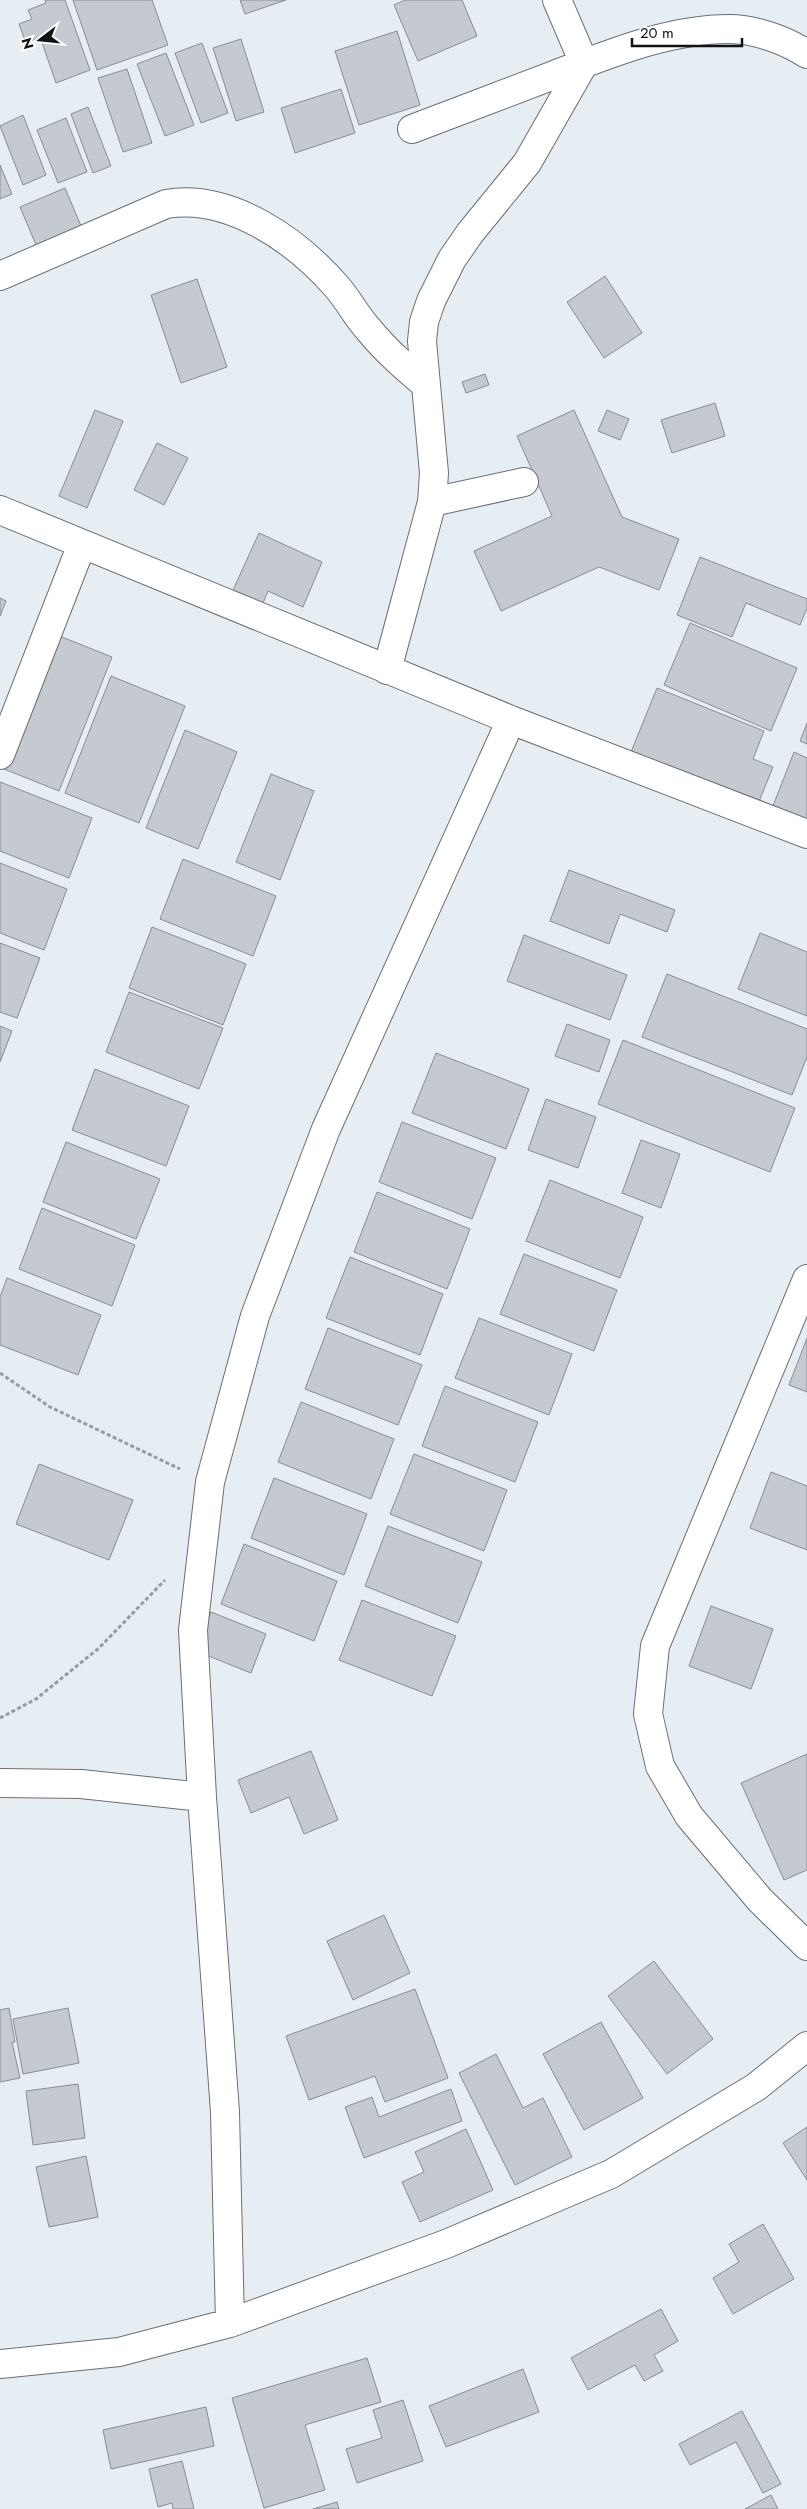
<svg xmlns="http://www.w3.org/2000/svg" width="807" height="2509" font-family="Jost,sans-serif">
<rect width="100%" height="100%" fill="#e7eef3"/>
<path fill="#c4cad0" stroke="#868c91" d="M45 0H65L90 70 56 83 40 37 26 43 19 24 32 19 28 10 46 3Z
M73 0H152L168 45 97 70Z
M240 0H286L245 14Z
M405 0H462L477 36 418 61 394 5Z
M397 31 420 105 359 125 335 51Z
M241 39 264 112 236 121 213 48Z
M202 43 228 113 201 123 175 53Z
M166 53 194 125 165 136 137 64Z
M127 69 152 143 123 152 98 78Z
M341 89 355 133 295 153 281 108Z
M88 107 111 166 93 173 71 114Z
M23 115 46 175 23 185 0 126Z
M66 118 87 172 58 183 37 130Z
M0 165 12 194 0 199Z
M65 188 84 233 39 252 20 207Z
M605 276 642 333 604 358 567 302Z
M197 279 227 367 181 383 151 295Z
M485 374 489 385 466 393 462 382Z
M715 403 725 436 672 453 661 420Z
M95 410 123 421 87 508 59 496Z
M574 410 622 517 679 539 659 590 599 567 501 611 474 551 552 516 517 436Z
M607 410 629 419 620 440 598 431Z
M157 443 188 458 164 505 134 490Z
M259 533 322 562 303 607 268 591 263 603 233 590Z
M700 557 807 599V608L800 625 746 603 732 637 677 615Z
M0 598 6 601 0 616Z
M690 623 797 668 771 731 664 685Z
M57 635 112 657 59 791 4 769Z
M111 676 185 706 139 823 65 793Z
M657 688 764 731 753 759 773 767 758 804 631 752Z
M807 723V744L800 741Z
M185 730 237 752 198 849 146 828Z
M794 752 807 758V826L771 811Z
M271 774 314 791 280 880 236 862Z
M0 782 92 818 69 878 0 851Z
M183 859 276 896 253 956 160 919Z
M0 863 67 889 44 950 0 933Z
M569 870 675 910 667 932 620 914 609 944 550 921Z
M152 927 246 964 223 1025 129 988Z
M760 933 807 952V1016L738 989Z
M524 935 627 975 610 1020 507 981Z
M0 943 40 958 17 1018 0 1012Z
M667 974 807 1029V1057L792 1095 642 1037Z
M129 992 223 1028 199 1089 106 1052Z
M567 1024 610 1040 599 1072 555 1056Z
M0 1026 12 1031 0 1062Z
M623 1040 795 1108 770 1172 598 1104Z
M436 1053 529 1089 506 1149 412 1113Z
M95 1069 189 1106 166 1166 72 1130Z
M546 1099 596 1117 578 1168 528 1150Z
M402 1122 496 1158 472 1219 379 1182Z
M641 1140 680 1154 661 1208 622 1193Z
M66 1142 160 1179 136 1239 43 1202Z
M550 1180 643 1217 620 1278 526 1241Z
M377 1192 470 1229 447 1289 354 1252Z
M42 1208 135 1245 112 1306 19 1269Z
M524 1254 617 1290 594 1351 500 1314Z
M350 1257 443 1294 420 1355 326 1318Z
M7 1278 101 1315 78 1375 0 1345V1297Z
M479 1318 572 1354 549 1415 455 1378Z
M328 1328 422 1365 398 1425 305 1389Z
M807 1338V1392L789 1385Z
M445 1386 538 1422 515 1482 422 1446Z
M301 1402 394 1439 371 1499 278 1462Z
M414 1454 507 1490 484 1551 390 1514Z
M39 1464 133 1500 109 1560 16 1524Z
M771 1472 807 1486V1550L750 1528Z
M274 1478 367 1514 344 1575 251 1538Z
M388 1526 482 1562 458 1623 365 1586Z
M244 1544 337 1581 314 1641 221 1604Z
M362 1600 456 1636 432 1696 339 1660Z
M711 1606 773 1629 751 1689 689 1666Z
M211 1612 266 1634 251 1673 196 1651Z
M311 1751 338 1820 304 1834 289 1797 251 1813 238 1780Z
M807 1754V1870L784 1880 741 1783Z
M384 1915 410 1973 353 2000 327 1941Z
M654 1961 713 2039 667 2074 608 1996Z
M415 1989 448 2078 385 2102 375 2076 309 2100 286 2036Z
M9 2008 15 2042H12L20 2078 0 2082V2010Z
M68 2008 79 2063 23 2074 13 2019Z
M601 2022 643 2098 584 2130 543 2054Z
M496 2054 523 2108 543 2098 572 2157 515 2185 459 2073Z
M78 2084 85 2138 33 2145 26 2091Z
M451 2089 462 2121 364 2158 345 2107 372 2097 379 2117Z
M807 2127V2180L783 2143Z
M466 2129 493 2190 420 2222 402 2182 424 2172 415 2152Z
M86 2156 98 2217 49 2227 36 2167Z
M763 2224 794 2279 733 2314 713 2278 739 2262 729 2244Z
M661 2309 678 2341 654 2355 663 2371 644 2381 635 2365 588 2390 571 2358Z
M367 2358 381 2402 305 2425 325 2490 264 2508 232 2398Z
M523 2369 539 2412 446 2447 429 2406Z
M403 2400 423 2461 357 2483 346 2449 382 2438 373 2410Z
M206 2407 214 2446 111 2469 103 2430Z
M742 2411 781 2484 763 2493 736 2442 690 2465 679 2444Z
M182 2461 194 2509H173L172 2503 158 2507 149 2469Z
M771 2495 778 2509H745Z
M337 2502 339 2509H313Z"/>
<g fill="none" stroke-linecap="round" stroke-linejoin="round">
<defs>
<path id="street" d="M412 129C459 111 507 93 554 75 609 54 669 29 729 29 755 29 785 40 807 54
M0 276 166 204C230 193 297 241 337 287 349 301 357 317 369 330 386 351 406 368 426 385
M432 502 524 482
M0 510 511 720 807 834
M387 670 432 502 434 473 422 341 424 322 431 301 452 259 470 233 527 163 584 63 557 0
M0 755 82 544
M807 1279 655 1646 648 1714 660 1766 689 1816 760 1900 807 1946
M0 1783 81 1784 202 1797
M230 2323 225 2112 202 1797 193 1630 210 1482 255 1316 326 1129 511 720
M0 2364 119 2352 230 2323 446 2244 611 2174 756 2087 807 2046"/>
</defs>
<use href="#street" stroke="#696f74" stroke-width="30"/>
<path stroke="#969b9f" stroke-width="3" stroke-dasharray="4 2.5" stroke-linecap="butt" d="M0 1373 50 1407 180 1469
M0 1718 36 1699 99 1648 165 1580"/>
<use href="#street" stroke="#fff" stroke-width="28"/>
</g>
<g transform="translate(40 40) rotate(254)" stroke="#ffffff" stroke-width="4" paint-order="stroke">
<path d="M0-4L9 19L0 12L-9 19Z" fill="#101214"/>
<text y="-8" font-size="14" font-weight="bold" text-anchor="middle" fill="#101214">N</text>
</g>
<path d="M632 38v8h110v-8" fill="none" stroke="#101214" stroke-width="2.5"/>
<text x="640" y="38" font-size="15" fill="#101214" stroke="#ffffff" stroke-width="4" paint-order="stroke">20 m</text>
</svg>
